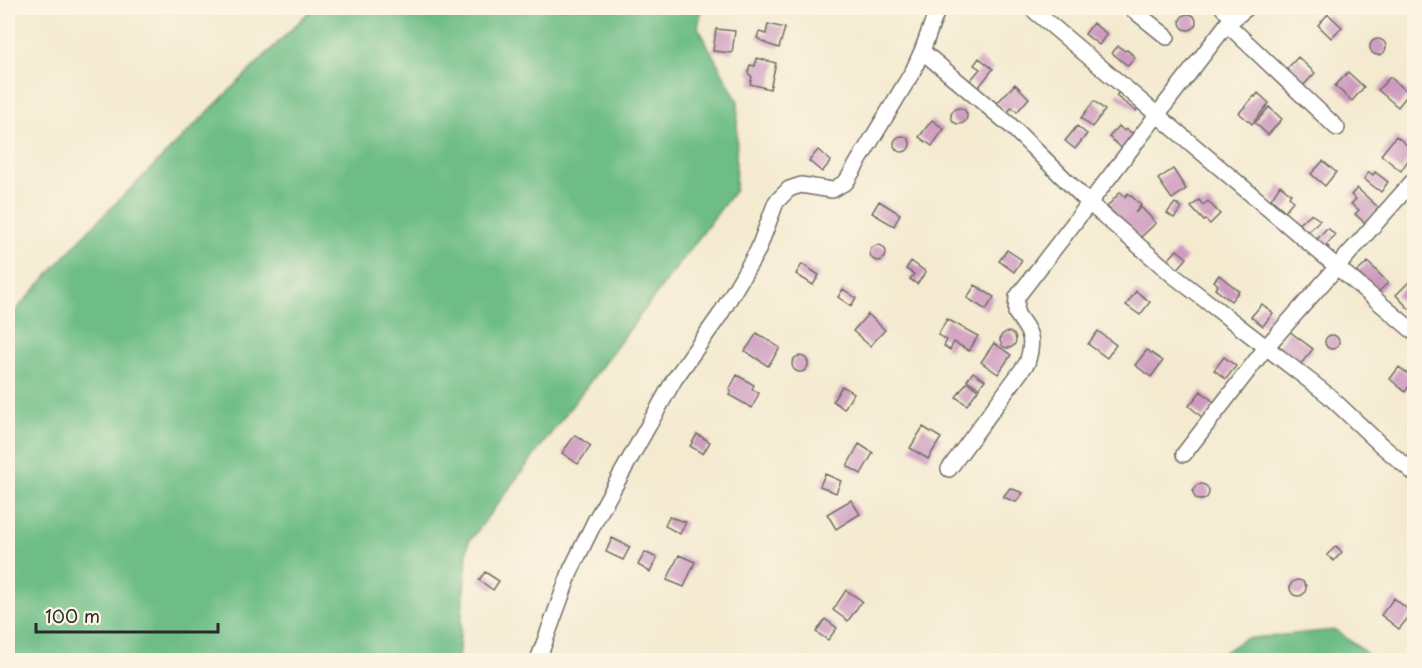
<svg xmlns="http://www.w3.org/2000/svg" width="1422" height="668" font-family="'Playpen Sans',sans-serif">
<rect width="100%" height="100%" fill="#fcf5e5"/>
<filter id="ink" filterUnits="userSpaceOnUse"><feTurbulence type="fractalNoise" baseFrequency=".0167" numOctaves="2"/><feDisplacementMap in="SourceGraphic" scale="12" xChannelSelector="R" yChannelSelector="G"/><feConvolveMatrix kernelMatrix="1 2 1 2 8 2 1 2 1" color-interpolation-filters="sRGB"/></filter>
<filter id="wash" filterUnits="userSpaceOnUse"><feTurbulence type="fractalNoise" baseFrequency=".008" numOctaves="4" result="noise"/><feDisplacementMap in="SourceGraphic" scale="24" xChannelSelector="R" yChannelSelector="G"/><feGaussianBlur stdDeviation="1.35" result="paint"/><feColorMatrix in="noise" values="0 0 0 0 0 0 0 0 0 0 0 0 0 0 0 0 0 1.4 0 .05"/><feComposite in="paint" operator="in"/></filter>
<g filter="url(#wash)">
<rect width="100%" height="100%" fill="#f4ead0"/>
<path fill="#6ebd86" stroke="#4c7458" stroke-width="1.5" d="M313 8H702L698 27 738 102 735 190 468 543 458 660H8V319L89 230Z
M1336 630 1375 660H1213L1244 639Z"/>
<g id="blocks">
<path fill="#ce9bc0" d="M1328 14 1342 27 1331 38 1318 25Z
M1180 22a8 8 0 1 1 16 0a8 8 0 1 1-16 0Z
M1093 23 1107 34 1099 45 1085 34Z
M768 24 785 28 779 48 767 44 757 38 759 32 766 34Z
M716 29 735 31 732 53 713 51Z
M1370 47a8 8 0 1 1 16 0a8 8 0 1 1-16 0Z
M1118 46 1125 51 1127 50 1135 57 1128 66 1112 53Z
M1298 57 1315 73 1301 88 1284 72Z
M757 58 776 63 770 89 750 84 752 77 748 73 750 65 755 66Z
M979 58 993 69 978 88 970 81 980 69 974 65Z
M1348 72 1364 87 1352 101 1335 86Z
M1390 77 1409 93 1398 107 1378 90Z
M1015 84 1029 98 1017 112 1012 107 1007 113 997 103Z
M1119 92 1139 107 1136 111 1116 96Z
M1258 93 1269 103 1252 124 1239 113 1254 96 1255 97Z
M1094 101 1105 110 1092 127 1081 118Z
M1269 107 1282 119 1268 135 1255 123Z
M951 116a8 8 0 1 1 16 0a8 8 0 1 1-16 0Z
M932 120 944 129 932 146 919 137Z
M1077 126 1087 134 1075 149 1065 141Z
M1119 126 1124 131 1126 129 1136 136 1124 150 1109 137Z
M1396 136 1414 151 1401 171 1381 155Z
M894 144a8 8 0 1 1 16 0a8 8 0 1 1-16 0Z
M818 150 831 161 822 172 809 161Z
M1323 161 1336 172 1325 186 1311 174Z
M1173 169 1186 189 1172 199 1158 179Z
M1369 172 1373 175 1375 172 1388 182 1381 192 1364 179Z
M1280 185 1291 194 1289 197 1293 201 1285 211 1271 199Z
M1357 188 1379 208 1365 223 1355 214 1359 210 1351 204 1356 199 1351 195Z
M1120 192 1125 197 1128 193 1141 205 1135 213 1141 207 1156 223 1140 238 1107 207Z
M1199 200 1203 205 1208 201 1220 214 1210 224 1206 220 1204 221 1191 207Z
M879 201 900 214 894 226 872 213Z
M1175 203 1182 208 1174 218 1167 213Z
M1311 214 1320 220 1306 234 1297 225Z
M1326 229H1329L1335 235 1326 245 1329 247 1324 252 1314 243Z
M870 253a8 8 0 1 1 16 0a8 8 0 1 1-16 0Z
M1007 250 1022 260 1014 272 999 261Z
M1177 250 1187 258 1177 270 1167 261Z
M911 261 926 272 917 284 910 279 914 274 906 269Z
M1368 262 1388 283 1377 293 1357 272Z
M802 264 819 275 813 285 796 274Z
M1219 275 1239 291 1231 301 1215 289 1218 285 1214 281Z
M1413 278 1414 304 1409 309 1396 295Z
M975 285 994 297 986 310 967 298Z
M843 289 856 298 851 306 838 297Z
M1136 291 1150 302 1140 315 1126 305Z
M1262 304 1273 313 1263 326 1251 317Z
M868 314 885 330 870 346 853 331Z
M947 319 978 336 969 351 954 342 950 350 944 346 947 340 938 335Z
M1098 331 1116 345 1107 358 1088 344Z
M1289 331 1313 349 1300 365 1278 345Z
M1000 340a8 8 0 1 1 16 0a8 8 0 1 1-16 0Z
M757 333 780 348 768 366 745 351Z
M1325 342a7 7 0 1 1 14 0a7 7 0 1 1-14 0Z
M994 343 1011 355 998 374 981 362Z
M1147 350 1163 361 1151 377 1135 365Z
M792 364a8 8 0 1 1 16 0a8 8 0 1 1-16 0Z
M1224 357 1236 366 1226 379 1214 370Z
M1399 367 1414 379 1405 392 1390 379Z
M973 372 985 380 979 388 967 380Z
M737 375 754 385 752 389 759 393 752 408 729 395 731 392 729 390Z
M967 382 978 390 967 405 956 397Z
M842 386 854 393 844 409 833 401Z
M1201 391 1215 403 1203 418 1189 406Z
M923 427 941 438 928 459 910 448Z
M697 434 710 442 703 454 690 446Z
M575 435 591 446 578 464 562 453Z
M859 444 873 453 861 474 847 466Z
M825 474 841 481 836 493 820 486Z
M1193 492a8 8 0 1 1 16 0a8 8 0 1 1-16 0Z
M1010 488 1023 493 1016 502 1003 497Z
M851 500 860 514 836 529 827 514Z
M669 517 686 522 680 534 665 526Z
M612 538 630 547 623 560 606 552Z
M1336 546 1342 552 1334 561 1327 555Z
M645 552 657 558 650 572 638 565Z
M679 555 695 562 684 587 667 580Z
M485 572 499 581 493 590 479 580Z
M1290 588a8 8 0 1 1 16 0a8 8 0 1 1-16 0Z
M846 590 862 601 848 621 833 610Z
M1394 598 1412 613 1399 629 1381 615Z
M825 619 837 628 828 640 816 632Z"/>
</g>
</g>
<g filter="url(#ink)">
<use href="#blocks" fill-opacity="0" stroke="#716e65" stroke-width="1.5"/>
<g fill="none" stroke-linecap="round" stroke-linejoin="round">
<defs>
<path id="minor" d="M1031 8 1414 332
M1131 8 1167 37
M1223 8 1233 19
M1227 24 1337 128
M922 51 1010 125 1089 203 1174 276 1328 395 1381 445 1414 473
M1184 454 1267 346 1414 180
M949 469 1027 363C1035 337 1030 333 1016 313L1017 297 1227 24 1247 8
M538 660 571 570 595 521 674 380 720 315 758 250 776 202 789 189 801 185 832 190 846 182 913 71 922 51 938 8"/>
</defs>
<use href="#minor" stroke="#716e65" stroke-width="18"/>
<use href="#minor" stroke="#fff" stroke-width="15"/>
</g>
</g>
<rect width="1422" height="668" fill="none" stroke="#fcf5e5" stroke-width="30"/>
<path d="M36 623v9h182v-9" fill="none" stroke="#2b2b2b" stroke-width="3"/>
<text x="45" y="623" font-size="18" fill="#2b2b2b" stroke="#fcf5e5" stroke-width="4.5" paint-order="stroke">100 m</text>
</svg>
